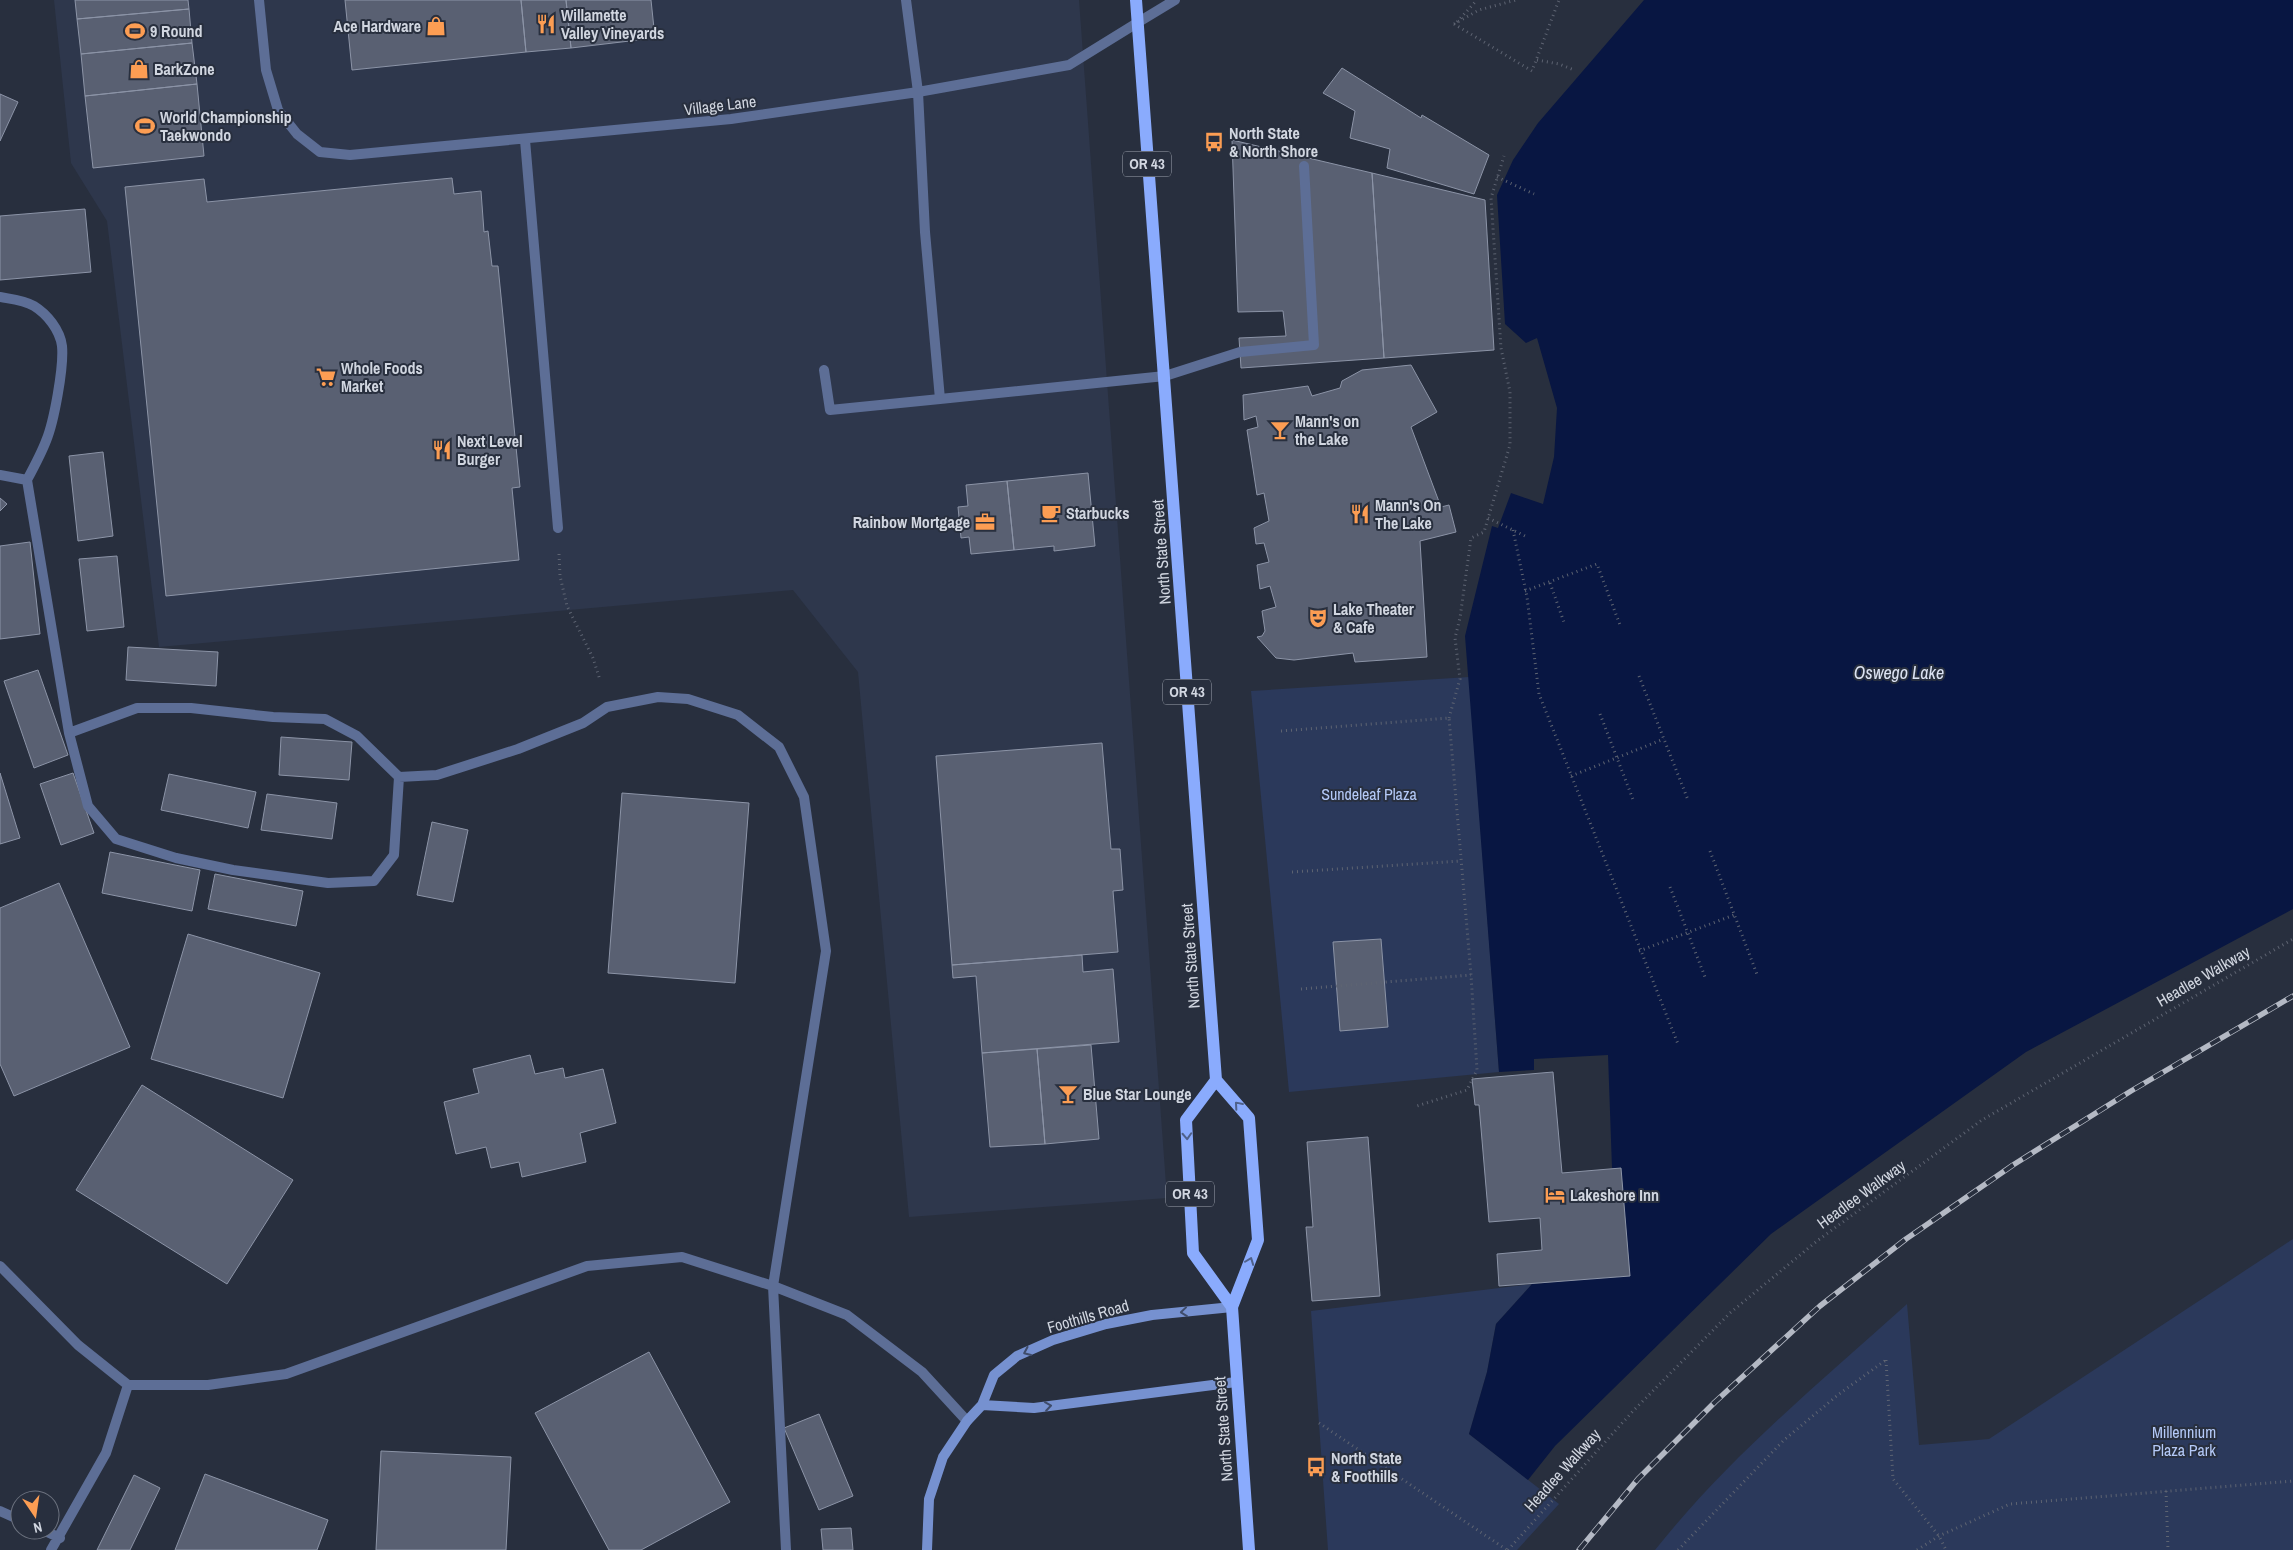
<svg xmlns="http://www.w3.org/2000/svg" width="2293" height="1550" font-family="'Archivo Narrow',sans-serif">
<rect width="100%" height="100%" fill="#282f3e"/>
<path fill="#2e374c" d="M54 0H1079L1167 1198 909 1217 858 672 793 590 159 647 107 221 71 163Z"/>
<path fill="#2b395b" d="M1469 677 1499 1072 1289 1092 1251 691Z
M2293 1239V1550H1655C1729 1457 1819 1383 1907 1304L1919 1445 1989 1439Z
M1532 1284 1496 1324 1487 1372 1469 1434 1559 1504 1517 1550H1328L1311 1311Z"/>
<path fill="#081642" d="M1644 0H2293V909L2026 1052 1771 1234 1555 1446 1528 1480 1469 1434 1487 1372 1496 1324 1532 1284 1630 1275 1621 1168H1612L1608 1055 1534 1059V1070L1499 1072 1465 636 1492 526 1498 528 1511 493 1543 504 1554 457 1557 408 1537 338 1526 343 1505 324 1497 195 1513 160 1538 123Z"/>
<path fill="#596072" stroke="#8c94a7" d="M75 0H188L189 9 77 19Z
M345 0H521L526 52 352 70Z
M521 0H566L571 48 526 52Z
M566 0H651L655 38 571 48Z
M189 9 192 43 81 54 77 19Z
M192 43 197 84 85 96 81 54Z
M1342 68 1421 118 1422 115 1489 155 1474 194 1387 168 1390 149 1350 138 1355 111 1323 93Z
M197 84 204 156 93 168 85 96Z
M0 94 18 102 0 141Z
M1232 140 1372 173 1384 358 1241 368 1239 338 1286 336 1283 311 1238 312Z
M1372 173 1485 200 1494 350 1384 358Z
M452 178 454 194 481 191 484 232 488 231 492 266H498L520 487 512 488 519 560 166 596 125 187 204 179 207 202Z
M85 209 91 272 0 280V216Z
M1411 365 1437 412 1411 427 1441 507 1449 505 1456 532 1420 541 1427 657 1355 662 1353 653 1294 660 1276 658 1257 637 1262 636 1265 631 1262 611 1276 607 1270 586 1260 589 1257 565 1269 562 1264 543 1256 544 1254 528 1269 521 1264 493 1257 495 1247 430 1258 427 1256 416 1244 420 1243 395 1308 386 1312 396 1340 388 1342 381 1362 370Z
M103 452 113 536 78 541 69 456Z
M1088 473 1095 546 1054 551V546L1014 550 1007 481Z
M1007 481 1014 550 971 554 969 537 961 538 958 507 968 506 966 485Z
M0 498 7 504 0 511Z
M30 542 40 634 0 639V546Z
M117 556 124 627 87 631 79 559Z
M128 647 218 652 216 686 126 680Z
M38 670 68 755 34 768 4 681Z
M281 737 352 742 349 780 279 775Z
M1102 743 1111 849H1120L1123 890 1113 891 1118 952 952 965 936 756Z
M0 773 20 838 0 844Z
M73 773 94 833 61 845 40 784Z
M169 774 256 792 248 828 161 810Z
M622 793 749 803 735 983 608 973Z
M267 794 337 803 332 839 261 830Z
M432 822 468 830 453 902 417 895Z
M110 852 200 870 192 911 102 893Z
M215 874 303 891 296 926 208 909Z
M59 883 130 1047 14 1096 0 1064V908Z
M188 934 320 973 283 1098 151 1059Z
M1381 939 1388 1027 1340 1031 1333 942Z
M1082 955 1083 972 1113 969 1119 1042 982 1053 976 976 953 978 952 965Z
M1091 1045 1099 1139 1045 1144 1037 1049Z
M1037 1049 1045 1144 990 1147 982 1053Z
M530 1055 535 1074 563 1068 565 1078 603 1069 616 1123 580 1133 586 1162 522 1177 519 1162 491 1168 486 1147 456 1154 444 1102 479 1093 473 1069Z
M1553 1072 1562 1173 1621 1168 1630 1276 1499 1286 1497 1254 1542 1250 1540 1218 1489 1222 1479 1105H1475L1472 1079Z
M142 1085 293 1180 227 1284 76 1190Z
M1368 1137 1380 1296 1312 1301 1306 1227H1313L1307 1142Z
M649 1352 730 1502 641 1550H609L535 1413Z
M819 1414 853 1496 819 1510 784 1428Z
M381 1451 511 1457 506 1550H376Z
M205 1474 328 1520 317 1550H175Z
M134 1475 160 1488 130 1550H97Z
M851 1528 853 1550H823L821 1529Z"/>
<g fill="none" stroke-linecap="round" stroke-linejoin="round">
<path stroke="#5e6472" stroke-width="3" stroke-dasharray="1 4" stroke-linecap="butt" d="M1457 22 1477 0
M1454 24 1532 71 1559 0
M1454 24 1479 10 1516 0
M1537 60 1559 64 1574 70
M1497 177 1534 194
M1488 518 1527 537
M1513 530 1527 597 1539 694 1678 1044
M559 554 560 576 567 606 593 658 600 680
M1550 583 1565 625
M1525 591 1597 564 1620 625
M1639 676 1688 800
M1600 714 1634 802
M1449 718 1460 679 1455 638 1460 618 1471 538 1484 532 1510 445V392L1501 348 1491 198 1504 156
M1281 731 1449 718 1471 975 1477 1070 1467 1090 1417 1106
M1571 776 1664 739
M1710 851 1758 977
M1292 872 1461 861
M1670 887 1705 977
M1639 951 1734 915
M1301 989 1471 975
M1886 1360 1893 1479 1939 1536 1946 1550
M1319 1423 1507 1550
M2166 1491 2168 1550
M1508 1550 1633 1411 1730 1313 1817 1241 1982 1120 2293 939
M1678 1550 1784 1440 1839 1394 1886 1360
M1917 1550 1939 1536 2010 1504 2293 1481"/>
<path stroke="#5d6e96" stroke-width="10" d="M259 0 266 70 278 110 297 134 320 152 350 155 731 119 918 92 1069 65 1137 23
M906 0 918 92 925 232 940 399 1165 376 1240 352 1314 345 1304 166
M525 140 558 528
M0 297C11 299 24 300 34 306 47 314 60 330 62 346 64 367 54 422 46 441 41 454 34 467 27 480L0 475
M824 370 830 410 940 399
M27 480 69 733 88 806 116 839 176 858 233 870 328 883 374 881 394 855 399 777 437 775 518 749 583 723 607 707 658 697 688 699 738 715 779 747 804 797 826 951 773 1286 786 1550
M69 733 137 708H191L273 717 325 719 357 736 399 777
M0 1266 78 1345 128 1385
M0 1511 20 1520
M43 1530 60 1538
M51 1550 106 1453 128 1385H208L286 1374 587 1266 682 1257 773 1286 847 1315 922 1372 967 1421"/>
<path stroke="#5d6e96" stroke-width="10" d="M1137 23 1175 0"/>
<path stroke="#7691d0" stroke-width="10" d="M982 1405 1034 1408 1236 1382
M927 1550 929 1499 943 1457 967 1421 982 1405 994 1375 1017 1356 1053 1340 1106 1324 1152 1315 1232 1307"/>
<path stroke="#8aabfd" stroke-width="12" d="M1136 0 1216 1080 1249 1118 1258 1240 1232 1307 1249 1550
M1216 1080 1186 1120 1193 1253 1232 1307"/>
<defs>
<path id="rail" d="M1579 1550 1638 1479 1715 1402 1820 1306 1906 1239 2013 1165 2131 1091 2293 996"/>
</defs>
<use href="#rail" stroke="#b4b9c4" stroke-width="5.5"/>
<use href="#rail" stroke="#282f3e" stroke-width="4" stroke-dasharray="11" stroke-linecap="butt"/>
</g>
<defs><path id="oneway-chevron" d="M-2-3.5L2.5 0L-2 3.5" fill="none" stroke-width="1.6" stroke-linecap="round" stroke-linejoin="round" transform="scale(1.25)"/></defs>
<g stroke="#4f618a">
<use href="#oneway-chevron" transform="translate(1238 1105) rotate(-131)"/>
<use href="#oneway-chevron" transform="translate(1187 1136) rotate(87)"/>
<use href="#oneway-chevron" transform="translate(1250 1261) rotate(-69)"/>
</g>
<g stroke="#3f4c6a">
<use href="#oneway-chevron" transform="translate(1184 1312) rotate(174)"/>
<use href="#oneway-chevron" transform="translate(1027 1352) rotate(156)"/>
<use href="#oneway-chevron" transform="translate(1048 1406) rotate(-8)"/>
</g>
<defs>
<symbol id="restaurant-bare" viewBox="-9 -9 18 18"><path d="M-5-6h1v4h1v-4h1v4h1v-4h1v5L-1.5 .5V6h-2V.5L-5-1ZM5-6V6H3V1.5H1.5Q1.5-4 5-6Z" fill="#fc9d53" stroke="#282f3e" stroke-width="2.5" paint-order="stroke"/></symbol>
<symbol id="shop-bare" viewBox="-9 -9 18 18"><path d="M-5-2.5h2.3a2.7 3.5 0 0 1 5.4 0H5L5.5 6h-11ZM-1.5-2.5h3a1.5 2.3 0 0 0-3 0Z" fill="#fc9d53" stroke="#282f3e" stroke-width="2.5" paint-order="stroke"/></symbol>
<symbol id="stadium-bare" viewBox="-9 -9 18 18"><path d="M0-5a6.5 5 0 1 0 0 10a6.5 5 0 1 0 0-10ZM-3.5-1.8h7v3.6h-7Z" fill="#fc9d53" stroke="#282f3e" stroke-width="2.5" paint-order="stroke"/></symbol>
<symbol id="bus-bare" viewBox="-9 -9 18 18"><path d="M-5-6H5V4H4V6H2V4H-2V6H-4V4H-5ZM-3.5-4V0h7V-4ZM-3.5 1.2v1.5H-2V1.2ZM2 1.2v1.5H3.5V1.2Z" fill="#fc9d53" stroke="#282f3e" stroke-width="2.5" paint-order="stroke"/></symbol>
<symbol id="supermarket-bare" viewBox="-9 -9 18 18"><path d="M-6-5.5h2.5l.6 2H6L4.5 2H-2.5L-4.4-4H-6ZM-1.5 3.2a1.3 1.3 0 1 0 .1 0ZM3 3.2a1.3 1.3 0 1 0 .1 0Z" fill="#fc9d53" stroke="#282f3e" stroke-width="2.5" paint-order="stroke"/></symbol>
<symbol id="bar-bare" viewBox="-9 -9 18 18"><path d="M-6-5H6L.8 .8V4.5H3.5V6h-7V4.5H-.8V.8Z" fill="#fc9d53" stroke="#282f3e" stroke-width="2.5" paint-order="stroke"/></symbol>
<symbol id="cafe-bare" viewBox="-9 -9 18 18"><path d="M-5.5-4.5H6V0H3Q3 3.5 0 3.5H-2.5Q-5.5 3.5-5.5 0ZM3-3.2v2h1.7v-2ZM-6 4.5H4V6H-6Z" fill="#fc9d53" stroke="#282f3e" stroke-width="2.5" paint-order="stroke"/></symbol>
<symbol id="office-bare" viewBox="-9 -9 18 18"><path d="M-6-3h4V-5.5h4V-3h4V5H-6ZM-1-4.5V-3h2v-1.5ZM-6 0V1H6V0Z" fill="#fc9d53" stroke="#282f3e" stroke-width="2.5" paint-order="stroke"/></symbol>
<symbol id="theatre-bare" viewBox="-9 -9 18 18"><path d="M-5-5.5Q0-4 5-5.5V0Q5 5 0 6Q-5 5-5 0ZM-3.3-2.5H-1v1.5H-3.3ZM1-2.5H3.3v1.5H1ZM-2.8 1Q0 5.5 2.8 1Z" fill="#fc9d53" stroke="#282f3e" stroke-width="2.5" paint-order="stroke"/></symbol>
<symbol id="hotel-bare" viewBox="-9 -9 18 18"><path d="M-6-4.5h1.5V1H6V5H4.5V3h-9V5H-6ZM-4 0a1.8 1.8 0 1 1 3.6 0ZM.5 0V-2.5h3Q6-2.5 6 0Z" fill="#fc9d53" stroke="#282f3e" stroke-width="2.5" paint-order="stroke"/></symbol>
</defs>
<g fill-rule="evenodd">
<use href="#restaurant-bare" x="532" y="10" width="28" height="28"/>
<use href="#shop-bare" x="422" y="12" width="28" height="28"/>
<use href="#stadium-bare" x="121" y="17" width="28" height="28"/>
<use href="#shop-bare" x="125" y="55" width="28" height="28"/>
<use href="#stadium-bare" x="131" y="112" width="28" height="28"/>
<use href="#bus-bare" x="1200" y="128" width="28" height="28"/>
<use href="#supermarket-bare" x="312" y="363" width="28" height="28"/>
<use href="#bar-bare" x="1266" y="416" width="28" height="28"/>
<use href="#restaurant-bare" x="428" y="436" width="28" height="28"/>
<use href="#cafe-bare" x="1037" y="499" width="28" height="28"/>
<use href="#restaurant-bare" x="1346" y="500" width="28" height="28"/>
<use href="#office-bare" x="971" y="508" width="28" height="28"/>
<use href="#theatre-bare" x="1304" y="604" width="28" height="28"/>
<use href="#bar-bare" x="1054" y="1080" width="28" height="28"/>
<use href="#hotel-bare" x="1541" y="1181" width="28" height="28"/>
<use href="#bus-bare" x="1302" y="1453" width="28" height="28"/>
</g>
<g text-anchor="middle" stroke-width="4" stroke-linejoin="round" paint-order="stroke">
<g fill="#282f3e" stroke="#9ea4af" stroke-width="1">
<rect x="1123" y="151.5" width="48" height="25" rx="4"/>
<rect x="1163" y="679.5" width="48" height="25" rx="4"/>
<rect x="1166" y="1181.5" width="48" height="25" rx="4"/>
</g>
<g font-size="15" font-weight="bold" fill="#d1d6e0">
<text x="1147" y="169">OR 43</text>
<text x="1187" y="697">OR 43</text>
<text x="1190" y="1199">OR 43</text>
</g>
<g font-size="16" font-weight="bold" fill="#d1d6e0" stroke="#282f3e" text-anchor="start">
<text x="561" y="21">Willamette<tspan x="561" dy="18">Valley Vineyards</tspan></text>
<text x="421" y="32" text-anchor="end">Ace Hardware</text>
<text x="150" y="37">9 Round</text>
<text x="154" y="75">BarkZone</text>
<text x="160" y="123">World Championship<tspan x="160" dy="18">Taekwondo</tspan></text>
<text x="1229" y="139">North State<tspan x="1229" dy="18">&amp; North Shore</tspan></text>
<text x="341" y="374">Whole Foods<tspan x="341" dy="18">Market</tspan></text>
<text x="1295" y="427">Mann's on<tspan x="1295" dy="18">the Lake</tspan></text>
<text x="457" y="447">Next Level<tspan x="457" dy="18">Burger</tspan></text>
<text x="1375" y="511">Mann's On<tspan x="1375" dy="18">The Lake</tspan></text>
<text x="1066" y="519">Starbucks</text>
<text x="970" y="528" text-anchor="end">Rainbow Mortgage</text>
<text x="1333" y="615">Lake Theater<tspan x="1333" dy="18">&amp; Cafe</tspan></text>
<text x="1083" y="1100">Blue Star Lounge</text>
<text x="1570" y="1201">Lakeshore Inn</text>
<text x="1331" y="1464">North State<tspan x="1331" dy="18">&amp; Foothills</tspan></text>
</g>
<g font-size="16" fill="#d1d6e0" stroke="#282f3e">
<text transform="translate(720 105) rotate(-7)" y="6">Village Lane</text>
<text transform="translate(1161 552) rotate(-94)" y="6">North State Street</text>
<text transform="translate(1190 956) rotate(-94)" y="6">North State Street</text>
<text transform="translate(2203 976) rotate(-30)" y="6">Headlee Walkway</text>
<text transform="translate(1861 1194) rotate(-36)" y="6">Headlee Walkway</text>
<text transform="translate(1088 1316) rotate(-16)" y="6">Foothills Road</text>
<text transform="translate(1223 1429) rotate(-94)" y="6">North State Street</text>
<text transform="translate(1562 1470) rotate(-48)" y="6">Headlee Walkway</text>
</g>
<g font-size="16" fill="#b4c9f7" stroke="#282f3e">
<text x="1369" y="800">Sundeleaf Plaza</text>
<text x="2184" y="1438">Millennium<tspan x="2184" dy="18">Plaza Park</tspan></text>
</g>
<g font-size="18" font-style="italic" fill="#dce3f3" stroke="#282f3e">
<text x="1899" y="679">Oswego Lake</text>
</g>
</g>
<g transform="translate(35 1515) rotate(167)"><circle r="24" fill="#282f3e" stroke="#6c727f"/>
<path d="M0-4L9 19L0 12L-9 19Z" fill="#fc9d53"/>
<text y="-8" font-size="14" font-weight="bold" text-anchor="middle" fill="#d1d6e0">N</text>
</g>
</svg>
